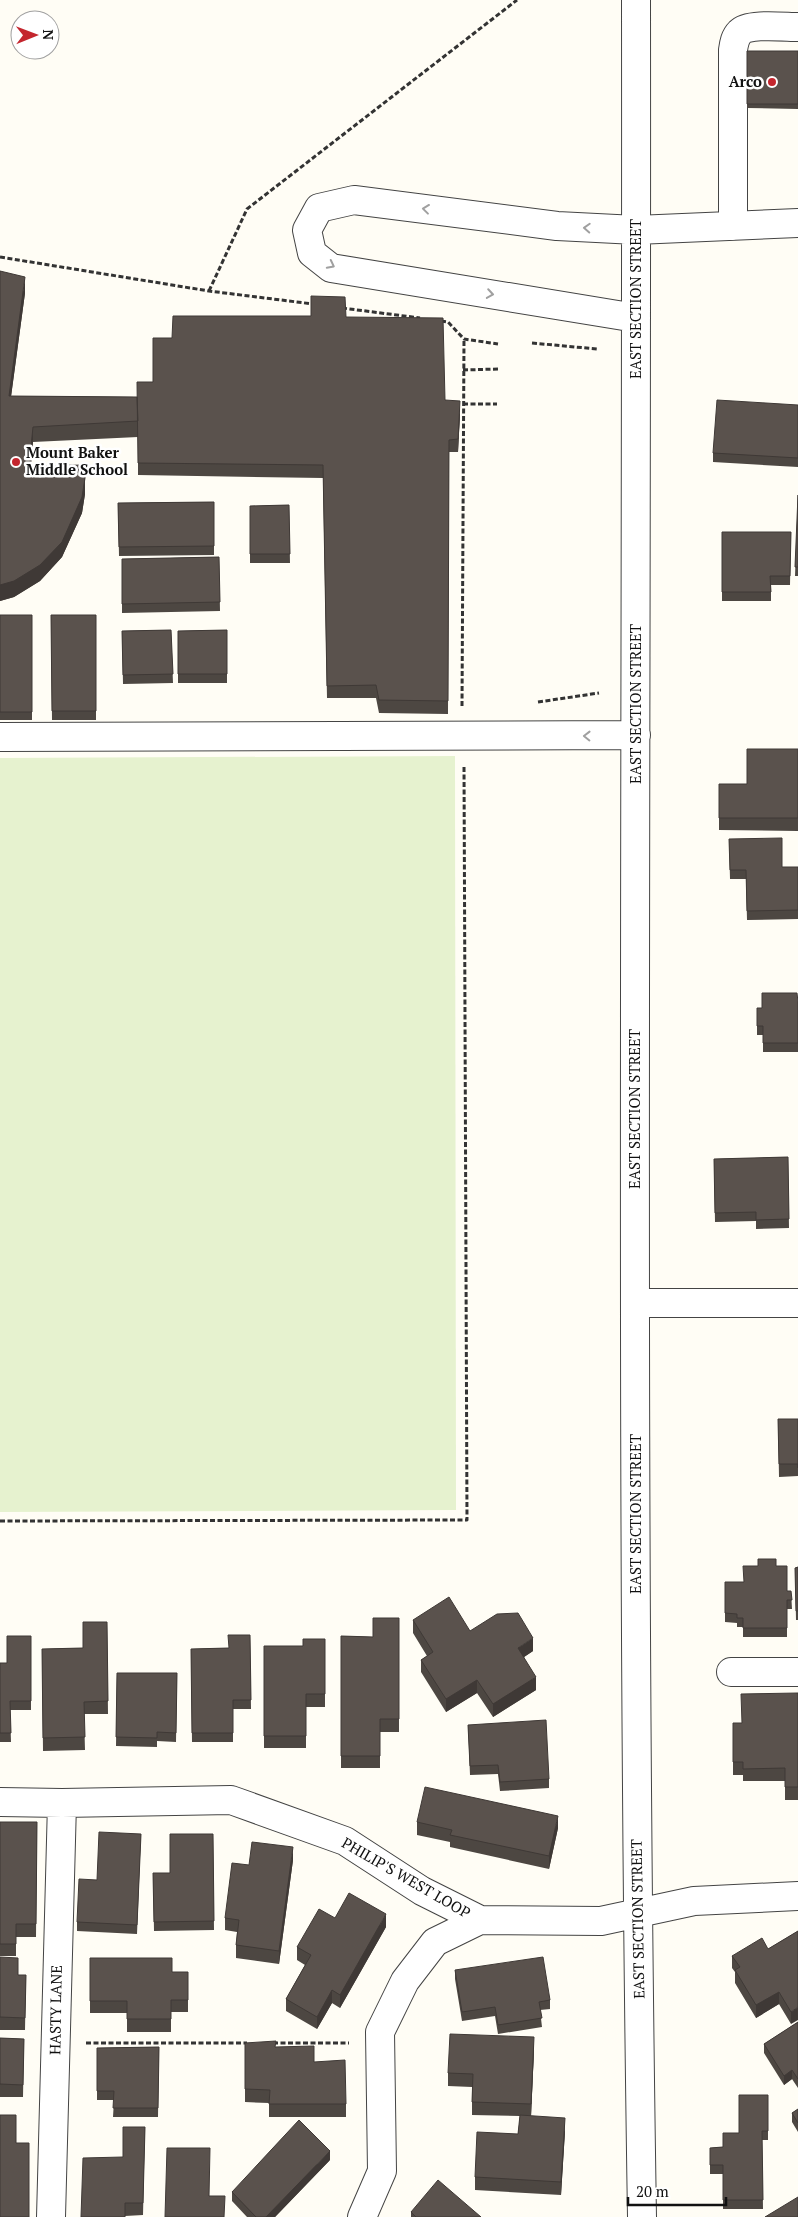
<svg xmlns="http://www.w3.org/2000/svg" width="798" height="2217" font-family="'PT Serif',serif">
<rect width="100%" height="100%" fill="#fffdf5"/>
<path fill="#e6f2cf" d="M455 756 456 1510 0 1512V758Z"/>
<g fill="none" stroke-linecap="round" stroke-linejoin="round">
<defs>
<path id="minor" d="M636 0C637 739 630 1478 642 2217
M733 226V50C734 43 735 37 740 32 748 23 785 27 798 27
M636 318 331 268 312 253 307 230 319 208 354 200 557 226 636 230 798 223
M0 737 636 735
M635 1303H798
M731 1672H798
M0 1802 62 1803 231 1800 345 1841 422 1891 480 1920 601 1921 694 1901 798 1896
M51 2217 62 1803
M362 2217 382 2171 380 2032 405 1981 435 1942 480 1920"/>
</defs>
<use href="#minor" stroke="#444" stroke-width="30"/>
<path stroke="#333" stroke-width="3" stroke-dasharray="5 2.5" stroke-linecap="butt" d="M0 257 209 291 313 304
M209 291 247 209 517 0
M342 308 420 318
M441 321 448 322 464 339 498 344
M532 343 597 349
M463 370 498 369
M463 404H497
M538 702 599 693
M462 706 464 339
M0 1521 467 1520 464 765
M86 2043H247
M273 2043H349"/>
<use href="#minor" stroke="#fff" stroke-width="28"/>
</g>
<path fill="#4d4742" d="M747 51H798V109L747 108Z
M0 271 25 293 11 396 137 397 153 382 172 338 346 317 445 400 460 414 458 452H449L448 714 379 713 376 698H327L323 478 138 475V437L33 442 31 466 85 494 82 513 62 557 40 581 14 597 0 601Z
M798 405V467L713 462V453Z
M798 495V576H795Z
M214 502V555L119 556 118 503Z
M289 505 290 563H250V506Z
M722 532H791L790 585H771V601H722Z
M219 557 220 611 122 613V559Z
M0 615H32V720H0Z
M51 615H96V720H52Z
M171 630 173 683 123 684 122 631Z
M227 630V683H178V631Z
M798 749V831L719 830V784H747Z
M729 839 782 867H798V919L747 920 746 879H730Z
M798 1002V1052H763V1035H757V1008H762Z
M788 1157 789 1228 756 1229V1221L715 1222 714 1159Z
M778 1419H798V1476L779 1477Z
M776 1566 787 1591H791L792 1609H787V1637H743V1627H737V1623L725 1622V1582H744Z
M798 1567V1620H796L795 1568Z
M399 1618V1732H380V1768H341V1636L373 1637Z
M413 1620 470 1631 533 1651 524 1657 536 1690 493 1717 477 1693 446 1712 421 1672V1660L427 1656 413 1633Z
M107 1622 108 1714H84L85 1750 43 1751 42 1649 83 1648Z
M250 1635 251 1709H233V1742H192L191 1649 229 1648Z
M31 1636V1710H10L11 1742H0V1663H7Z
M325 1639V1707H306V1748H264V1646H303Z
M117 1673H177L176 1742 157 1741V1747L116 1746Z
M798 1693V1800H785V1781H743V1775H733V1723H742Z
M468 1725 549 1779V1788L500 1791 498 1774 470 1775Z
M0 1822H37L36 1937H16V1956H0Z
M417 1822 558 1828 549 1869 450 1847V1842L417 1835Z
M141 1834 137 1934 77 1931V1922L97 1880Z
M213 1834 214 1930 154 1931 153 1873H170Z
M293 1860 279 1964 236 1958V1945L237 1932 225 1930V1918L249 1865Z
M335 1918 386 1927 340 2008 332 2003 317 2029 286 2011V1999L305 1965 297 1960V1947Z
M798 1931 791 2024 779 2004 756 2018 735 1983V1972L732 1968V1956L768 1949Z
M0 1957 18 1975H26L25 2030H0Z
M90 1958 172 1972H188V2012H171V2032H127V2013H90Z
M455 1970 550 2000V2009L540 2010 542 2027 498 2034 495 2016 462 2021 455 1979Z
M798 2022V2088L792 2079 784 2085 764 2053V2044Z
M0 2038 24 2039 23 2097H0Z
M245 2043 276 2047 314 2062 346 2104V2117H269V2103L245 2102Z
M159 2047 158 2117H113L114 2100H97V2048Z
M534 2050 531 2116 565 2131 561 2195 475 2190V2177L518 2134 520 2116 472 2115V2087L448 2086V2073Z
M768 2095V2140H762L763 2209H723V2174H710V2148L723 2147 739 2133Z
M798 2109V2132L792 2122V2113Z
M145 2127 143 2215 125 2216 123 2157Z
M330 2160 275 2217H247L232 2201V2192Z
M411 2212 481 2217H411Z"/>
<path fill="#3f3936" d="M25 277V293L9 412V396Z
M460 401V414L458 452V439Z
M33 427V442L29 482V466Z
M85 465V494L82 513 62 557 40 581 14 597 0 601V585Z
M533 1638V1651L518 1661V1648Z
M536 1677V1690L493 1717V1704Z
M477 1680V1693L446 1712V1699Z
M558 1816V1828L549 1869V1856Z
M293 1847V1860L279 1964V1951Z
M386 1914V1927L340 2008V1995Z
M332 1990V2003L317 2029V2017Z
M779 1992V2004L756 2018V2005Z
M798 2007V2020L791 2024V2012Z
M534 2037V2050L531 2117V2104Z
M792 2070V2079L784 2085V2076Z
M565 2118V2131L561 2195V2182Z
M330 2151V2160L275 2217H266Z"/>
<path fill="#5a524d" stroke="#3f3936" d="M747 51H798V104H747Z
M0 271 25 277 9 396 137 397 138 421 33 427 29 466 85 465V478L82 497 62 542 40 565 14 581 0 585Z
M311 296 345 297 346 317 443 318 445 400 460 401 458 439 449 440 448 701 379 700 376 685 327 686 323 465 138 463 137 382H153V338H172L173 316H311Z
M717 400 798 405V458L713 453Z
M798 495V567H795Z
M214 502V546L119 547 118 503Z
M289 505 290 554H250V506Z
M722 532H791L790 576H770L771 592H722Z
M219 557 220 602 122 604V559Z
M0 615H32V712H0Z
M51 615H96V711H52Z
M171 630 173 674 123 675 122 631Z
M227 630V674H178V631Z
M747 749H798V818H719V784H747Z
M782 838V867H798V910L747 911 746 870H730L729 839Z
M762 993H797L798 1002V1043H763V1026H757V1008H762Z
M788 1157 789 1219 756 1220V1212L715 1213 714 1159Z
M778 1419H798V1468V1464H779Z
M758 1559H776V1566H787V1591H791L792 1600H787V1628H743V1618H737V1614L725 1613V1582H744L743 1566H758Z
M798 1567V1611H796L795 1568Z
M449 1597 470 1631 497 1614 518 1613 533 1638 518 1648 536 1677 493 1704 477 1680 446 1699 421 1660 433 1652 413 1620Z
M373 1618H399V1719H380V1756H341V1636L373 1637Z
M83 1622H107L108 1701 84 1702 85 1737 43 1738 42 1649 83 1648Z
M228 1635H250L251 1700H233V1733H192L191 1649 229 1648Z
M7 1636H31V1701H10L11 1733H0V1663H7Z
M303 1639H325V1694H306V1736H264V1646H303Z
M117 1673H177L176 1733 157 1732V1738L116 1737Z
M798 1693V1787H785V1768L743 1769V1762H733V1723H742L741 1694Z
M546 1720 549 1779 500 1782 498 1765 470 1766 468 1725Z
M425 1787 558 1816 549 1856 450 1835 452 1830 417 1822Z
M0 1822H37L36 1924H16V1944H0Z
M99 1832 141 1834 137 1925 77 1922 79 1879 97 1880Z
M170 1834H213L214 1921 154 1922 153 1873H170Z
M252 1842 293 1847 279 1951 236 1945 239 1920 225 1918 232 1863 249 1865Z
M349 1893 386 1914 340 1995 332 1990 317 2017 286 1999 311 1955 297 1947 319 1909 335 1918Z
M798 1931V2007L791 2012 779 1992 756 2005 735 1970 740 1967 732 1956 762 1938 768 1949Z
M0 1957 18 1958V1975H26L25 2018 0 2017Z
M543 1957 550 2000 539 2002 542 2018 498 2025 495 2007 462 2012 455 1970Z
M90 1958H172V1972H188V2000H171V2019H127V2001H90Z
M798 2022V2079L792 2070 784 2076 764 2044Z
M450 2034 534 2037 531 2104 472 2102 473 2074 448 2073Z
M0 2038 24 2039 23 2085 0 2084Z
M276 2041 275 2047 314 2046V2062L345 2060 346 2104H269L270 2090 245 2089V2043Z
M159 2047 158 2108H113L114 2091H97V2048Z
M739 2095H768V2131H762L763 2200H723V2165H710V2148L723 2147V2133H739Z
M798 2109V2123L792 2113Z
M0 2115H16V2143H29V2217H0Z
M520 2115 565 2118 561 2182 475 2177 477 2132 518 2134Z
M299 2120 330 2151 266 2217H256L232 2192Z
M123 2127H145L143 2203H125V2217H81L83 2158 123 2157Z
M167 2148H210L209 2196H225L224 2217H165Z
M438 2180 481 2217H416L411 2212Z
M798 2197V2217H765Z"/>
<defs><path id="oneway-chevron" d="M-2-3.5L2.5 0L-2 3.5" fill="none" stroke-width="1.6" stroke-linecap="round" stroke-linejoin="round" transform="scale(1.25)"/></defs>
<g stroke="#a0a0a0">
<use href="#oneway-chevron" transform="translate(426 209) rotate(-173)"/>
<use href="#oneway-chevron" transform="translate(587 228) rotate(-177)"/>
<use href="#oneway-chevron" transform="translate(331 265) rotate(27)"/>
<use href="#oneway-chevron" transform="translate(490 294) rotate(9)"/>
<use href="#oneway-chevron" transform="translate(587 736) rotate(-179)"/>
</g>
<g fill="#c4262e" stroke="#fff" stroke-width="2">
<circle cx="772" cy="82" r="5"/>
<circle cx="16" cy="462" r="5"/>
</g>
<g text-anchor="middle" stroke-width="5" stroke-linejoin="round" paint-order="stroke">
<g font-size="15" font-weight="bold" fill="#111" stroke="#fff" text-anchor="end">
<text x="762" y="87">Arco</text>
<text x="26" y="458" text-anchor="start">Mount Baker<tspan x="26" dy="17">Middle School</tspan></text>
</g>
<g font-size="15" fill="#111" stroke="#fff">
<text transform="translate(636 299) rotate(-90)" y="5">EAST SECTION STREET</text>
<text transform="translate(636 704) rotate(-90)" y="5">EAST SECTION STREET</text>
<text transform="translate(635 1109) rotate(-90)" y="5">EAST SECTION STREET</text>
<text transform="translate(636 1514) rotate(-90)" y="5">EAST SECTION STREET</text>
<text transform="translate(406 1878) rotate(30)" y="5">PHILIP'S WEST LOOP</text>
<text transform="translate(638 1919) rotate(-91)" y="5">EAST SECTION STREET</text>
<text transform="translate(56 2010) rotate(-89)" y="5">HASTY LANE</text>
</g>
</g>
<g transform="translate(35 35) rotate(89)"><circle r="24" fill="#ffffff" stroke="#a0a0a0"/>
<path d="M0-4L9 19L0 12L-9 19Z" fill="#c4262e"/>
<text y="-8" font-size="14" font-weight="bold" text-anchor="middle" fill="#111111">N</text>
</g>
<path d="M628 2197v8h98v-8" fill="none" stroke="#111111" stroke-width="2.5"/>
<text x="636" y="2197" font-size="15" fill="#111111" stroke="#ffffff" stroke-width="4" paint-order="stroke">20 m</text>
</svg>
